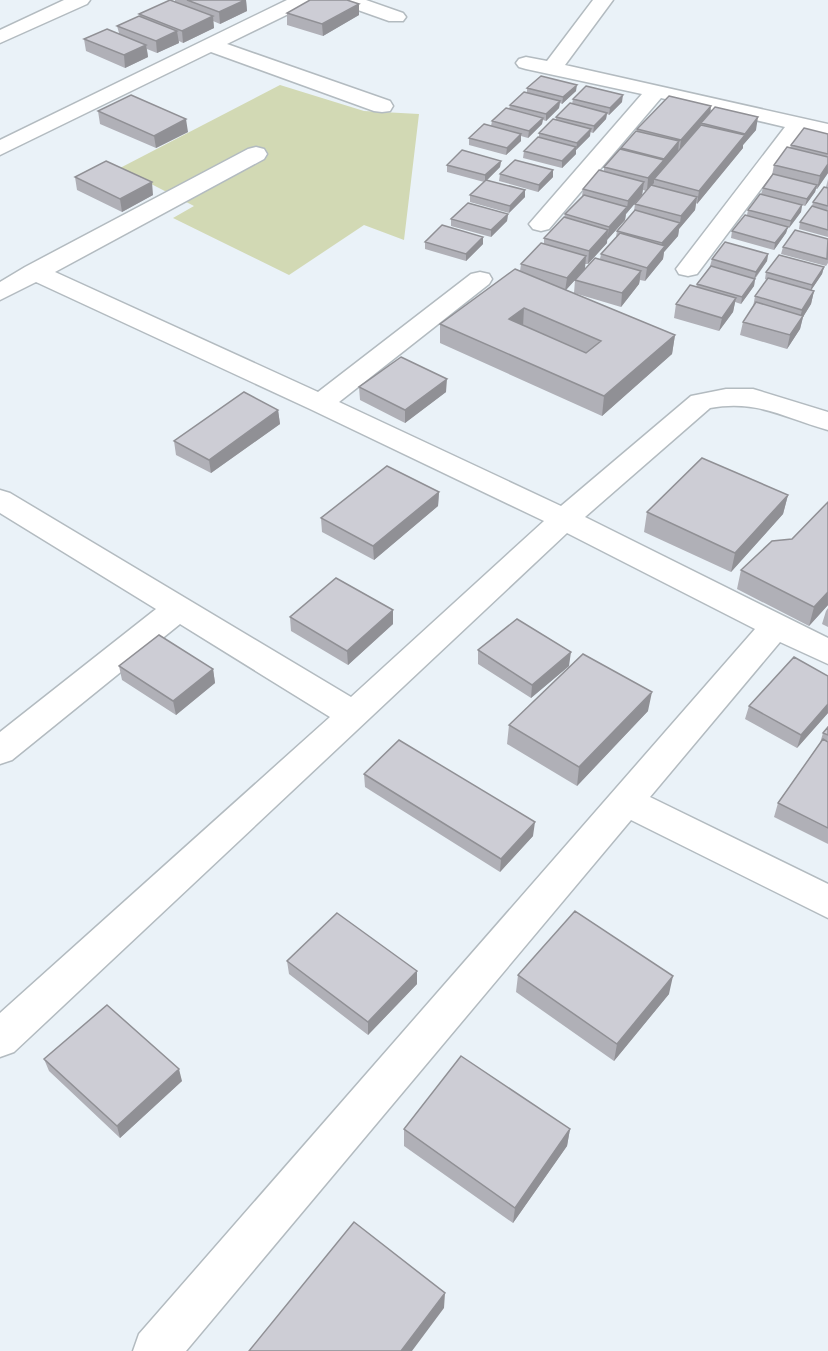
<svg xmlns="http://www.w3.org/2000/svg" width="828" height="1351" font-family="Signika,sans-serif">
<rect width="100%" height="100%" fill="#eaf2f8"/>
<path fill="#d2d9b4" d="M280 85 364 111 419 114 404 240 364 225 289 275 173 218 194 206 120 168Z"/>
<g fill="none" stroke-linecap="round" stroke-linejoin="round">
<defs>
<path id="minor" d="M64 0H90L87 4 0 43V30Z
M287 0H312L309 4 227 44 390 101 393 106 390 111 382 112 374 111 211 52 0 155V140Z
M338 0H366L403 13 406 17 403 21H389L341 4Z
M593 0H613L565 65 828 124V138L804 132 697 274 688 276 679 274 676 269 785 127 661 98 549 229 541 231 533 229 529 224 642 94 526 69 519 67 516 63 519 59 526 57 547 61Z
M256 147 264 149 267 154 264 159 55 272 318 392 471 274 480 272 489 274 492 279 489 284 339 402 561 506 691 396 726 389H753L828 412V430C784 418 757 399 710 408L585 517 828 638V664L780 642 650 797 828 884V918L631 820 186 1351H133L139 1334 755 629 567 533 14 1052 0 1057V1013L330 717 180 624 12 760 0 764V732L156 609 0 513V490L10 493 351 697 544 521 310 409 36 282 0 300V282L25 267 248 149Z"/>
</defs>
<use href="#minor" stroke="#b3bbc0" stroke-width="3"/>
<use href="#minor" fill="#fff" fill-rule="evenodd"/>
</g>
<path fill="#b0b0b7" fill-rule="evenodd" d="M175 0H246L247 11 220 24 213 21 214 28 183 43 179 41V43L157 53 147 49 148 57 125 68 86 51 84 39 119 33 117 26 140 16 139 14 175 2Z
M287 13 359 15 323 36 287 25Z
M527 88 576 91 562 104 560 103 559 108 546 121 543 120 542 124 528 138 521 136V141L506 155 469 145V138L491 126 492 121 509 109 510 105 527 93Z
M573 99 622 102 609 115 607 114 606 119 593 133 590 132V136L576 150V154L562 168 523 158 524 151 539 137V133L556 120V117L572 104Z
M711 106 710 113 756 130 743 145V148L697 204 696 203 695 210 679 229 678 236 664 252 663 259 645 281 640 280 639 284 621 307 574 293 575 280 566 290 675 335 672 354 602 416 440 343V324L520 271 521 264 544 244V238L564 218 565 214 582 196 583 189 604 171V167L637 131V129ZM643 190 646 191 635 204 634 211 617 231 616 237 601 254 600 259 585 269V264H588L607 243V240L625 220 626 214 642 195Z
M98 111 188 132 156 148 100 124Z
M828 134V173L817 189H816L815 192 805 206 802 205 801 212 789 228 788 227 786 233 774 250 731 238 732 231 747 215 748 210 761 194 763 188 772 175 774 165 790 148 791 145Z
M501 161 500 167 487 180 525 197 509 213 470 202V195L484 182 447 172V165Z
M553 170V177L538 192 499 181 500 174Z
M75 177 153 195 122 212 77 190Z
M828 179V237L799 229 800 222 812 206 813 202 826 187Z
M508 214 507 221 491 237 451 226V219Z
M828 239V263L826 266 781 254 783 247Z
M425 242 483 244 466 261 425 249Z
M768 254 767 261 755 279 754 286 741 304 735 302 733 312 719 331 674 318 676 304 696 287 697 284 710 266 712 259Z
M824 267 822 274 811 290 814 291 811 304 803 317 800 329 787 349 740 335 743 322 753 307 755 296 767 280 765 279 766 272Z
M359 387 446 392 405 423 360 400Z
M278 410 280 424 211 473 176 455 174 441Z
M439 492 438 506 374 560 322 532 321 518Z
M788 495 783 514 731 572 644 532 647 512Z
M828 502V605L809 626 737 589 741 570 792 539Z
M828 608V627L822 624 826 611Z
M393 610V624L348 665 291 631 290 617Z
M478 650 569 666 531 698 478 664Z
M119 666 213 669 215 683 176 715 122 680Z
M828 676V713L797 748 745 719 749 706Z
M648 711 577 786 507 744 509 725Z
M828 727V844L774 817 778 803 820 743 823 733Z
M364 774 533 836 500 872 365 787Z
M287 961 417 971V984L368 1035 289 974Z
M518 975 669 994 614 1061 516 992Z
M44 1059 182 1081 120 1138 49 1071Z
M404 1129H570L567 1146 513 1223 404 1146Z"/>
<path fill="#909095" d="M245 0H246L247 11 220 24 219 12Z
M359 4V15L323 36 322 24Z
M213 16 214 28 183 43 182 31Z
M177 31 179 43 157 53 156 41Z
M146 45 148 57 125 68 124 55Z
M577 85 576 91 562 104 563 97Z
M623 95 622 102 609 115 610 108Z
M560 101 559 108 546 121V114Z
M711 106 709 119 701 123 700 128 679 153 681 140Z
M607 113 606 119 593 133 594 126Z
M758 117 756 130 743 145V148L697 204 699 191 744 136 745 134Z
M543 118 542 124 528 138 529 131Z
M186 119 188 132 156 148 154 136Z
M591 129 590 136 576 150 577 143Z
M521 134V141L506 155 507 148Z
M679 141 678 154 662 172 664 159Z
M576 147V154L562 168V161Z
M664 160 662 173 654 179V183L647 191 648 178Z
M501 161 500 167 485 182V175Z
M828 164V173L817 189 820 176Z
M553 170V177L538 192 539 185Z
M152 182 153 195 122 212 120 199Z
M644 182 642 195 626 214 628 201Z
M817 185 815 192 805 206 807 199Z
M525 190V197L509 213 510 206Z
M697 197 695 210 679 229 681 216Z
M802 205 801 212 789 228 791 221Z
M627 207 625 220 607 240 609 227Z
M508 214 507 221 491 237V230Z
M680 223 678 236 664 252 663 259 645 281 647 268 661 251 662 243Z
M788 227 786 233 774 250 775 243Z
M608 230 607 243 588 264 589 251Z
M483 237V244L466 261V254Z
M768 254 767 261 754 279 756 272Z
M586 256 585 269 565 291 567 278Z
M824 267 822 274 810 292 812 285Z
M641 271 639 284 621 307 622 293Z
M755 279 754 286 741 304 742 297Z
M814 291 811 304 803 317 800 329 787 349 790 335 799 322 802 310Z
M736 298 733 312 719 331 722 318Z
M524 308 523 327 509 319Z
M675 335 672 354 602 416 604 396Z
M447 379 446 392 405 423V410Z
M278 410 280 424 211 473 209 460Z
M439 492 438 506 374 560 373 546Z
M788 495 783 514 731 572 735 553Z
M828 592V605L809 626 814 607Z
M393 610V624L348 665 347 651Z
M571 652 569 666 531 698 532 685Z
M213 669 215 683 176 715 173 701Z
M652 692 648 711 577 786 579 767Z
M828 704V713L797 748 801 735Z
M535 822 533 836 500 872 501 859Z
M417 971V984L368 1035V1022Z
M673 976 669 994 614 1061 617 1044Z
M179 1069 182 1081 120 1138 117 1126Z
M570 1129 567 1146 513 1223 515 1208Z
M445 1293 444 1308 412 1351H401Z"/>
<path fill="#cdcdd5" stroke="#909095" stroke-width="1.5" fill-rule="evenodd" d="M170 0 213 16 182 31 139 14Z
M187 0H245L219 12Z
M310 0H347L359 4 322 24 287 13Z
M139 16 177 31 156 41 117 26Z
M107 29 146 45 124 55 84 39Z
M541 76 577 85 563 97 527 88Z
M586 86 623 95 610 108 573 99Z
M524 92 560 101 546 114 510 105Z
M131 95 186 119 154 136 98 111Z
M669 96 711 106 681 140 637 129Z
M570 103 607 113 594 126 556 117Z
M715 107 758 117 745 134 701 123Z
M506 108 543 118 529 131 492 121Z
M553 119 591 129 577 143 539 133Z
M484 124 521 134 507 148 469 138Z
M701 125 745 135 699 191 654 179Z
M804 128 828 134V154L791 145Z
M636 131 679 141 664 159 621 148Z
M538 137 576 147 562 161 524 151Z
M787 147 828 157V164L820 176 774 165Z
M620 149 664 160 648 178 604 167Z
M462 150 501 161 485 175 447 165Z
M515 160 553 170 539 185 500 174Z
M106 161 152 182 120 199 75 177Z
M599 170 644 182 628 201 583 189Z
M773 174 817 185 807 199 763 188Z
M486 180 525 190 510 206 470 195Z
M651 185 697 197 681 216 635 204Z
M824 187 828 188V206L813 202Z
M760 194 802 205 791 221 748 210Z
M584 195 627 207 609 227 565 214Z
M468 203 508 214 491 230 451 219Z
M812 206 828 211V230L800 222Z
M635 210 680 223 662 243 617 231Z
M745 215 788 227 775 243 732 231Z
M564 217 608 230 589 251 544 238Z
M442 225 483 237 466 254 425 242Z
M795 230 828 239 827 259 783 247Z
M620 233 665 246 647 268 601 254Z
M725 242 768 254 756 272 712 259Z
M541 243 586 256 567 278 521 264Z
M779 255 824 267 812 285 766 272Z
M595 258 641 271 622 293 575 280Z
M711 266 755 279 742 297 697 284Z
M515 269 675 335 604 396 440 324ZM524 308 601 341 586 353 509 319Z
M768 278 814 291 802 310 755 296Z
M690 285 736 298 722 318 676 304Z
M756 302 803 316 790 335 743 322Z
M401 357 447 379 405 410 359 387Z
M244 392 278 410 209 460 174 441Z
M702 458 788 495 735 553 647 512Z
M387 466 439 492 373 546 321 518Z
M828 502V592L814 607 741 570 772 541 792 539Z
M336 578 393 610 347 651 290 617Z
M517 619 571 652 532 685 478 650Z
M159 635 213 669 173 701 119 666Z
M583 654 652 692 579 767 509 725Z
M794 657 828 676V704L801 735 749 706Z
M828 727V735L823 733Z
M823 739 828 742V828L778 803Z
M399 740 535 822 501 859 364 774Z
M575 911 673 976 617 1044 518 975Z
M337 913 417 971 368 1022 287 961Z
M107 1005 179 1069 117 1126 44 1059Z
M461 1056 570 1129 515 1208 404 1129Z
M354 1222 445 1293 401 1351H249Z"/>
</svg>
